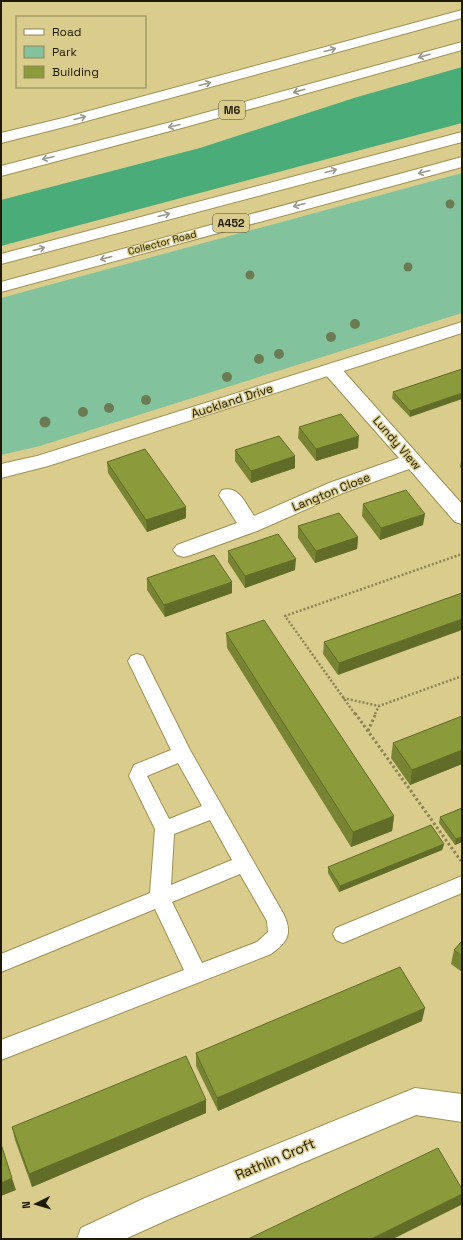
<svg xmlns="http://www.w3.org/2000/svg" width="463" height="1240" font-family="'Space Grotesk',sans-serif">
<rect width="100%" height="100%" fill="#d9cc8d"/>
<path fill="#82c39d" d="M462 173V313L40 446 1 455V298Z"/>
<path fill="#4aac79" d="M462 67V123L1 246V200L200 148 354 98Z"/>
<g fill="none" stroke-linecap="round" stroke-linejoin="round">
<defs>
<path id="lane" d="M137 654 143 656 190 750 283 913C293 933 288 942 271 954L1 1060V1040L184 970 155 909 1 972V954L150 893 155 829 129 776 134 765 171 750 128 661 131 656ZM178 763 202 806 169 819 147 776ZM210 820 232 860 171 885 174 834ZM240 874 267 921 268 932 257 942 202 963 172 902Z
M462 876V893L350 940 343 943 336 940 333 934 336 928Z"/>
<path id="street" d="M332 364 339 366 462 504V524L455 522 409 469 343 493 257 531 191 555 184 557 177 555 173 550 177 545 237 523 219 495 222 490C239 485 245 503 254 516L329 483 399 458 325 374 323 370 325 366Z
M415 1088 462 1094V1122L416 1115 167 1220 125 1239H77L81 1228 145 1198Z"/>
<path id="secondary" d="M462 322V333L48 466 1 478V464L37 456Z"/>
<path id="highway" d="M462 10V18L72 125 1 143V133L63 118Z
M462 42V50L189 126 1 176V166L179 120Z
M462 132V142L1 264V254Z
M462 157V167L1 292V282Z"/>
</defs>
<use href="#lane" stroke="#9e9154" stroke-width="2"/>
<use href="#street" stroke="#9e9154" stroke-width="2"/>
<use href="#secondary" stroke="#9e9154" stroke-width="2"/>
<use href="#highway" stroke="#9e9154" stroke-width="2"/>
<path stroke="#8c8254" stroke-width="2.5" stroke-dasharray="2 2" stroke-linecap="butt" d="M343 698 379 706 462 676
M355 714 285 616 462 554
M375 714 379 706"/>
<path stroke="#8c8254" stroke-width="3" stroke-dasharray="2.5 2.5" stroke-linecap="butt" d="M355 713 461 861
M368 731 376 713"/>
<use href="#lane" fill="#fff" fill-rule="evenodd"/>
<use href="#street" fill="#fff" fill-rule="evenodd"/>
<use href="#secondary" fill="#fff" fill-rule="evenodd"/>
<use href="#highway" fill="#fff" fill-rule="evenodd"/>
</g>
<g fill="#6b7c54">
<circle cx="450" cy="204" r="4.5"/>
<circle cx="408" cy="267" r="4.5"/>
<circle cx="250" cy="275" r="4.5"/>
<circle cx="355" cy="324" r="5"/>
<circle cx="331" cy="337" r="5"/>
<circle cx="279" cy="354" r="5"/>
<circle cx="259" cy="359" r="5"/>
<circle cx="227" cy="377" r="5"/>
<circle cx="146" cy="400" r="5"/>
<circle cx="109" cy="408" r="5"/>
<circle cx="83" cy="412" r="5"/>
<circle cx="45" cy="422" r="5.5"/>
</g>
<path fill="#788433" d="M462 369 410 417 392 398 393 392Z
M299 427 358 448 316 461 298 438Z
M235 450 295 468 251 483 235 461Z
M462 455V469L460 467Z
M107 462 186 518 147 532 108 473Z
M363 504 423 525 380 540 362 516Z
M298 526 358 537 357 549 315 563 298 538Z
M228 551 295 570 245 588 228 562Z
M147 578 232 593 165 617 147 590Z
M462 593 338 675 323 654 324 642Z
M226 633 394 816 392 831 351 847 227 648Z
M462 716V764L410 785 391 758 393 743Z
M462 808V842L455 845 439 823 440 817Z
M444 844 442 850 339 892 328 873V867Z
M462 941V972L451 964 454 950Z
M422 1021 218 1111 196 1066V1053Z
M206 1100V1113L32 1187 15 1140 12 1127Z"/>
<path fill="#616c29" d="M462 393V399L410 417V411Z
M359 436 358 448 316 461V449Z
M295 456V468L251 483V471Z
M186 507V518L147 532 146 520Z
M425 514 423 525 380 540 381 528Z
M358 537 357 549 315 563 316 551Z
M296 559 295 570 245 588V576Z
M232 582V593L165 617 164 605Z
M462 619V630L338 675 339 663Z
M462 750V764L410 785 412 770Z
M394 816 392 831 351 847 353 832Z
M462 837V842L455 845 456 839Z
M444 844 442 850 339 892 340 886Z
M425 1008 422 1021 218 1111 217 1098Z
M206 1100V1113L32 1187 29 1174Z
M12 1178 16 1190 1 1196V1183Z
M462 1194V1201L461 1205 393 1239H371Z"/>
<path fill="#8b9a3b" stroke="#616c29" d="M462 369V393L410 411 393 392Z
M341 414 359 436 316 449 299 427Z
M279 436 295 456 251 471 235 450Z
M145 449 186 507 146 520 107 462Z
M406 490 425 514 381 528 363 504Z
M339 513 358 537 316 551 298 526Z
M278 534 296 559 245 576 228 551Z
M214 555 232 582 164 605 147 578Z
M462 593V619L339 663 324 642Z
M264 620 394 816 353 832 226 633Z
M462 716V750L412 770 393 743Z
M462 808V837L456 839 440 817Z
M431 825 444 844 340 886 328 867Z
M462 941V956L454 950Z
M400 967 425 1008 217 1098 196 1053Z
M186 1056 206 1100 29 1174 12 1127Z
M1 1144 12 1178 1 1183Z
M438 1148 462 1189V1194L371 1239H248Z"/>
<defs><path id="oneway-shaft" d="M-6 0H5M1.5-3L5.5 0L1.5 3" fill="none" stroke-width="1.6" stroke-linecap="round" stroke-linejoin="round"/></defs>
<g stroke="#9a988d">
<use href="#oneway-shaft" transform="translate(330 50) rotate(-15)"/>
<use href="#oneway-shaft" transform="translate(424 56) rotate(164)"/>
<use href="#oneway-shaft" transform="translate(205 84) rotate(-15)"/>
<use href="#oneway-shaft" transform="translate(299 91) rotate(164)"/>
<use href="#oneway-shaft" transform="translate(80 118) rotate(-15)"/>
<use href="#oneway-shaft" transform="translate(174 126) rotate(166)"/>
<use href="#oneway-shaft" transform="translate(48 158) rotate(166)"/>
<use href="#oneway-shaft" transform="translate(331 171) rotate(-15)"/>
<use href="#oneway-shaft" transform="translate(424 172) rotate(165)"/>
<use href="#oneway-shaft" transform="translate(299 205) rotate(165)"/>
<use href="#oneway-shaft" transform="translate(164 215) rotate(-15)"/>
<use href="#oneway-shaft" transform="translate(39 249) rotate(-15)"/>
<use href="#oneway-shaft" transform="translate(106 258) rotate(165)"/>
</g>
<g text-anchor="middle" stroke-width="3" stroke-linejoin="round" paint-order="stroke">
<g font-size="10" fill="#1f1a02" stroke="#d9cc8d">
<text transform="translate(162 242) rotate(-15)" y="4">Collector Road</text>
</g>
<g fill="#d9cc8d" stroke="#574f2c" stroke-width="1">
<rect x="219" y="101" width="26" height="18" rx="3"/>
<rect x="213" y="214" width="36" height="18" rx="3"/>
</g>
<g font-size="11" font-weight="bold" fill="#1f1a02">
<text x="232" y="114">M6</text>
<text x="231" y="227">A452</text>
</g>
<g font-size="12" fill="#1f1a02" stroke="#d9cc8d">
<text transform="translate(232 401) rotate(-18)" y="4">Auckland Drive</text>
<text transform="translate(397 443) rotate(49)" y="4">Lundy View</text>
<text transform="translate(331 492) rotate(-22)" y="4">Langton Close</text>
</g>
<g font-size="14" fill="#1f1a02" stroke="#d9cc8d">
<text transform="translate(275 1159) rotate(-23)" y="5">Rathlin Croft</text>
</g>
</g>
<rect width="463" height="1240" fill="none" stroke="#1f1a02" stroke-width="4"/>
<rect x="16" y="16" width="130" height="72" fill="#d9cc8d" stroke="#8f8555"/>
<rect x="24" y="29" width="20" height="6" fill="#ffffff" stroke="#8f8555"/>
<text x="52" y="36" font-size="12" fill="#1f1a02">Road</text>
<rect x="24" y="46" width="20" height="12" fill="#82c39d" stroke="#8f8555"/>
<text x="52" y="56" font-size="12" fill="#1f1a02">Park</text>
<rect x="24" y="66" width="20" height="12" fill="#8b9a3b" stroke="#8f8555"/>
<text x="52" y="76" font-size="12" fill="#1f1a02">Building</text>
<g transform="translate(36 1204) rotate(265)" stroke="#d9cc8d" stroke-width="3" paint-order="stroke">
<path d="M0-3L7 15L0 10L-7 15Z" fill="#1f1a02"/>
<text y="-6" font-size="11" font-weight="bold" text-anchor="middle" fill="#1f1a02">N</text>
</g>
</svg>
